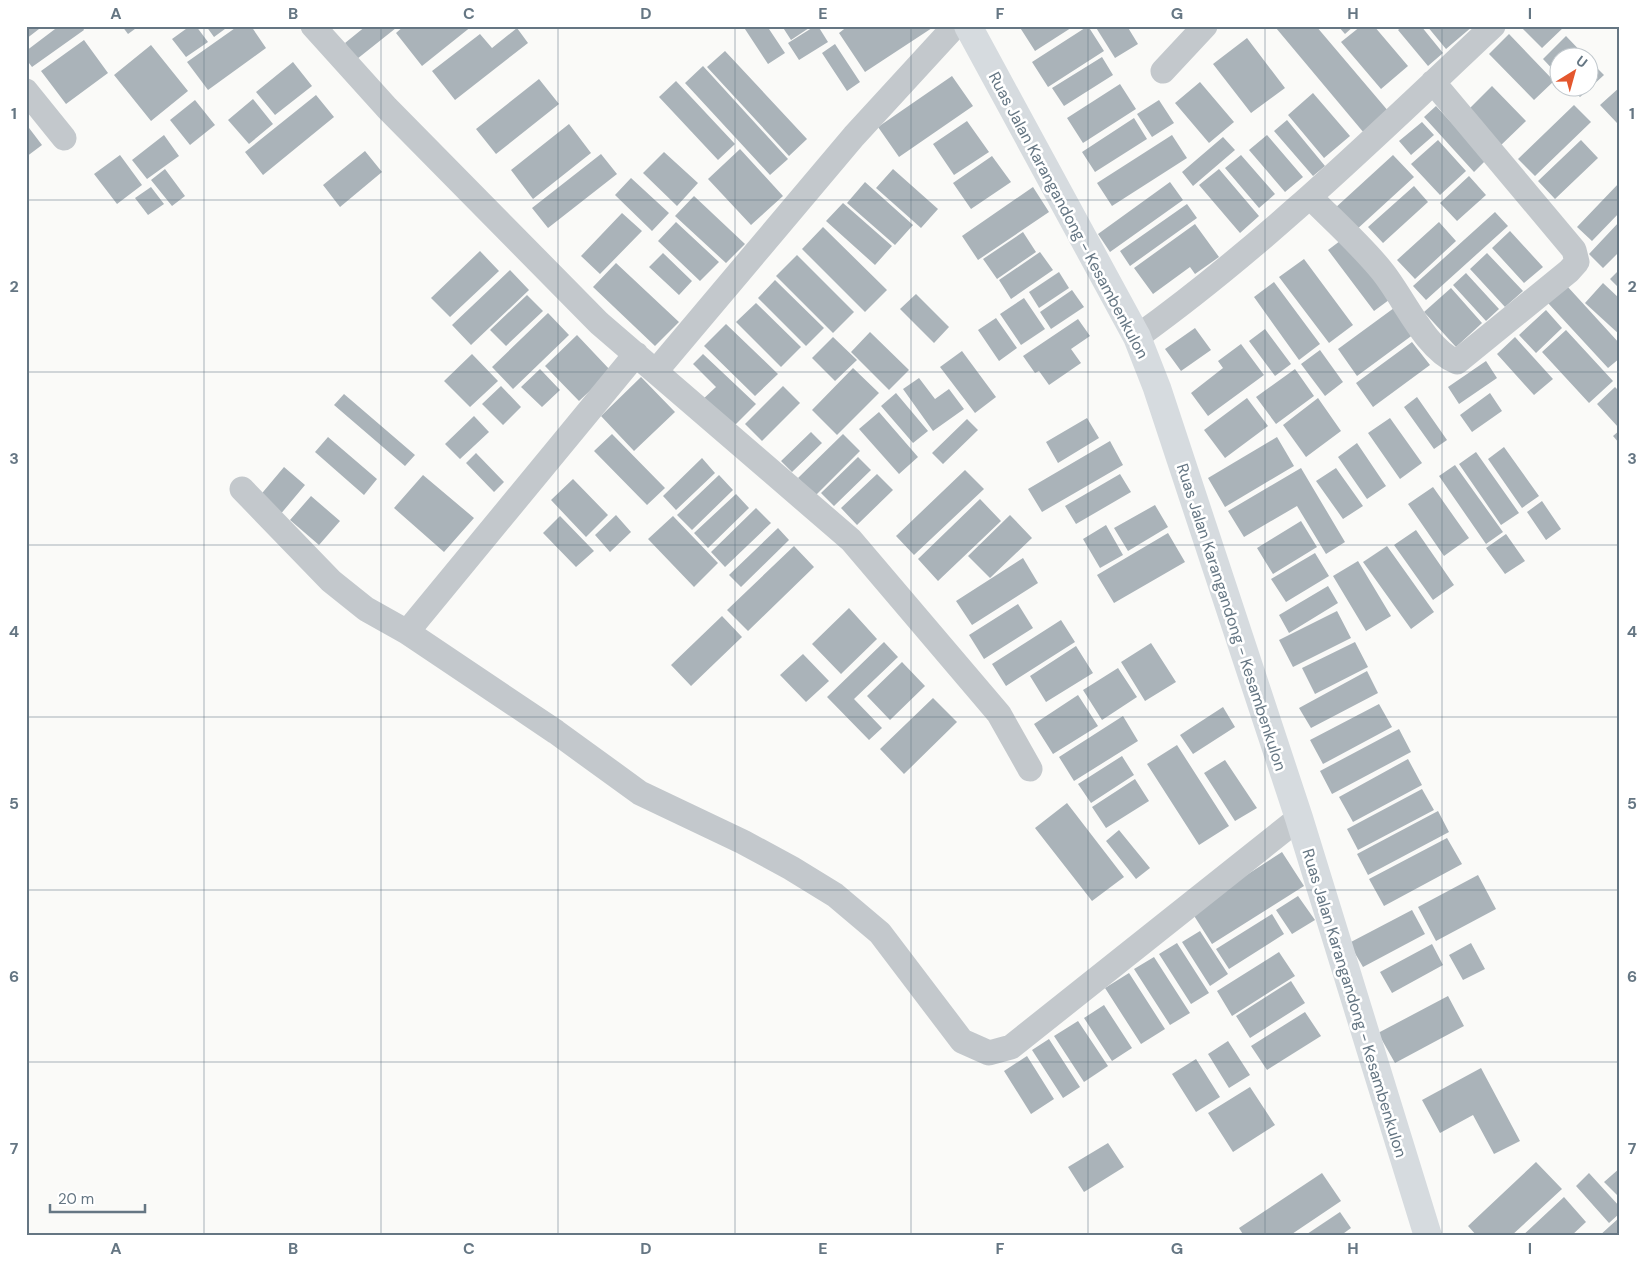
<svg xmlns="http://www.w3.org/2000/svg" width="1646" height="1262" font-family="'DM Sans',sans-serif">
<rect width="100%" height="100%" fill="#fafaf8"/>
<path fill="#aab3b9" d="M26 26H36L39 29 26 39Z
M59 26H82L84 30 32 67 26 59V51Z
M122 26H139L128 34Z
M190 26H196L208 42 186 57 172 39Z
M206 26H229L214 37Z
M238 26H251L266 48 208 90 187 62Z
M366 26 396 28 357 59 345 43Z
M404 26H472L422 66 396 33Z
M743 26H767L785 53 768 64Z
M782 26H812L791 40Z
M815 26H818L828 42 799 60 788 43Z
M848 26H930L932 28 865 72 839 33Z
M1019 26H1074L1035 51Z
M1088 26 1104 51 1048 87 1032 62Z
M1095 26H1127L1138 44 1115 58Z
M1279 26H1316L1389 112 1364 133 1276 28Z
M1338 26H1354L1345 34Z
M1361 26H1374L1408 66 1381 89 1341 42Z
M1403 26H1421L1443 53 1428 66 1398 30Z
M1427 26H1473L1446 49Z
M1520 26H1565L1542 48Z
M517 28 528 43 455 100 432 71 480 34 492 48Z
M1509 34 1554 81 1534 100 1489 54Z
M1566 36 1587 58H1558V75L1543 59Z
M1247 38 1285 88 1251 113 1213 64Z
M84 40 108 73 66 104 41 71Z
M835 44 860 82 847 91 822 53Z
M151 45 188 91 151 121 114 75Z
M725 51 807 139 789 156 707 67Z
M1102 57 1113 75 1064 106 1052 88Z
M1588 59 1604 75 1580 97 1570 88H1588Z
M293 62 312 86 275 115 256 92Z
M703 66 788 159 770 175 685 83Z
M952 76 973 106 899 157 878 127Z
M539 79 559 104 496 154 476 129Z
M676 81 735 144 718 160 659 97Z
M1200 82 1234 122 1209 143 1175 103Z
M1120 84 1136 109 1083 143 1067 118Z
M1492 86 1526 121 1499 147 1466 112Z
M1620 87V120L1617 123 1600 105Z
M1313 93 1350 136 1324 158 1288 115Z
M316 95 334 117 263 175 245 152Z
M253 99 273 124 249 144 228 120Z
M195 100 215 125 190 145 170 120Z
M1159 100 1174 123 1152 137 1137 114Z
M1574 105 1591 122 1535 176 1518 159Z
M1436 106 1486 160 1474 172 1424 117Z
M1134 118 1147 139 1095 172 1082 152Z
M1287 120 1325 166 1313 176 1274 131Z
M967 121 989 152 954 175 933 144Z
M1422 122 1434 135 1411 155 1399 141Z
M26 124 42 145 26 157Z
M569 124 591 153 533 199 511 170Z
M164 135 179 156 147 179 132 160Z
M1172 135 1187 158 1112 206 1097 183Z
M1267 135 1303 177 1285 192 1249 150Z
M1223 137 1235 150 1193 186 1182 172Z
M1438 140 1466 171 1440 195 1411 164Z
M1581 140 1598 158 1555 199 1538 181Z
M740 149 783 196 751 225 708 179Z
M365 151 382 172 340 207 323 185Z
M664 152 698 183 677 206 643 173Z
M601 154 617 174 548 228 532 208Z
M120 155 142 185 117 204 94 174Z
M1241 155 1275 194 1259 208 1225 168Z
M1393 155 1414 177 1355 231 1334 209Z
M992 156 1011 182 971 209 953 183Z
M165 169 185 196 172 206 151 180Z
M893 169 938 209 921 228 876 188Z
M1219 169 1259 216 1240 233 1199 185Z
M1469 176 1486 195 1457 221 1440 203Z
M631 178 669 213 652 231 615 195Z
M865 182 913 225 895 245 847 203Z
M1170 182 1183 200 1110 252 1098 234Z
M1620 182V212L1592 241 1577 227Z
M1414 186 1428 202 1383 243 1368 227Z
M151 187 164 204 148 215 135 198Z
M1033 187 1049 212 978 260 962 236Z
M694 196 745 244 726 263 675 216Z
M843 203 892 246 875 265 826 221Z
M1187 204 1197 218 1130 266 1120 251Z
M1495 212 1508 226 1426 300 1413 286Z
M622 213 642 231 600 274 581 256Z
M1620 221V251L1603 268 1589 254Z
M676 222 719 262 700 281 658 241Z
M1439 222 1456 241 1415 279 1397 260Z
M1195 224 1219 257 1195 274 1190 267 1153 294 1134 268Z
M823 227 887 290 865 312 802 249Z
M1510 231 1543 267 1524 283 1492 248Z
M1023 232 1036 252 997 279 983 259Z
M1348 235 1393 297 1374 311 1328 250Z
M480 251 499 271 450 317 431 298Z
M1040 252 1053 270 1011 299 999 280Z
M663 253 692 281 679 295 649 267Z
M1487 253 1523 291 1505 307 1470 269Z
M797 255 854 312 833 333 776 276Z
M1304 259 1353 325 1329 343 1279 277Z
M616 263 679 322 655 346 593 287Z
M1620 269V289L1610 279Z
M510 270 529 290 471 345 452 325Z
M1059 272 1069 288 1039 308 1029 292Z
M1466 273 1499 309 1486 321 1453 285Z
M775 280 824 328 806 346 758 298Z
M1274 282 1320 344 1299 360 1254 297Z
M1603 283 1620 299V335L1585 303Z
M1567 286 1620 344V358L1608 368 1548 303Z
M1451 288 1482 323 1456 347 1424 312Z
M1072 290 1084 307 1051 329 1040 312Z
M916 294 949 327 934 343 900 309Z
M527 295 543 311 506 346 490 330Z
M1024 298 1045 329 1021 345 1000 314Z
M756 303 801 347 781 367 736 322Z
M1394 308 1414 334 1357 376 1338 349Z
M1546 310 1562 328 1536 353 1519 335Z
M548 313 569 335 513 389 492 367Z
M996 318 1017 348 999 361 978 330Z
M1078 319 1090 336 1071 349 1081 363 1049 385 1039 371 1035 373 1023 356Z
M726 324 778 374 755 396 704 346Z
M1195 328 1211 350 1181 371 1165 349Z
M1265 329 1291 364 1275 376 1249 341Z
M1566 330 1613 381 1589 403 1542 352Z
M870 332 909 370 889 390 851 352Z
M577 335 611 371 579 401 545 366Z
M833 337 857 360 835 381 812 358Z
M1515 337 1553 379 1534 395 1497 354Z
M1412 342 1430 365 1373 407 1356 383Z
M1241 344 1264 375 1208 416 1191 393 1223 368 1218 361Z
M1320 350 1343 382 1325 396 1301 364Z
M962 351 996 397 975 413 940 367Z
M472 354 498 381 470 407 444 381Z
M703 354 756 404 730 430 701 401 716 387 693 364Z
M1486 361 1497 378 1459 404 1448 387Z
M853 368 879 393 837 435 812 410Z
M540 369 560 390 542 407 521 387Z
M1295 369 1314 396 1276 424 1256 397Z
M641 377 675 412 634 451 601 416Z
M919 378 935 399 949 389 964 409 933 431 903 389Z
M501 386 521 407 503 425 482 404Z
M783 386 800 403 762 441 745 424Z
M1615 387 1620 392 1618 427 1597 404Z
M896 393 928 431 913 443 881 406Z
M1490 393 1502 411 1472 432 1460 415Z
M344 394 415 455 405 466 334 405Z
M1417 397 1447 440 1434 449 1404 407Z
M1247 398 1268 426 1225 458 1204 430Z
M1318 398 1341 431 1306 457 1283 425Z
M879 412 918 457 899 474 859 429Z
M474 416 489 432 460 459 445 444Z
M1087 418 1099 438 1058 463 1046 442Z
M1390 418 1422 463 1400 479 1368 433Z
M967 419 978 430 943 464 932 453Z
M1620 430V444L1613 436Z
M811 432 822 443 792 472 781 461Z
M612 434 665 488 647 505 594 451Z
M843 434 860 451 815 496 798 478Z
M328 437 377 479 364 495 315 452Z
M1277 437 1294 466 1225 507 1208 478Z
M1110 441 1123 465 1042 512 1028 489Z
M1357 443 1386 486 1367 499 1338 457Z
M1504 447 1539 496 1522 508 1488 459Z
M1476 452 1519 513 1501 525 1459 464Z
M476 453 504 482 494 492 466 463Z
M858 457 871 470 834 506 821 493Z
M702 458 715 473 676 510 663 496Z
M1455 465 1503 532 1486 544 1439 476Z
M284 467 305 485 279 516 258 498Z
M1301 468 1345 542 1326 554 1297 506 1244 537 1228 511Z
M1336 468 1363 506 1343 519 1316 481Z
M965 470 984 489 914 555 896 536Z
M877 474 893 490 857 525 841 508Z
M1120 474 1131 492 1076 524 1065 506Z
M423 475 474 518 444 552 394 508Z
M719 475 733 490 692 530 677 515Z
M573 479 608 515 586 537 551 500Z
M1433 487 1469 538 1444 556 1408 504Z
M736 494 749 508 708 548 694 533Z
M311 496 340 521 319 545 290 520Z
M980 499 1001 521 938 581 918 559Z
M1542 501 1561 529 1546 540 1527 512Z
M1155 505 1168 527 1128 551 1114 528Z
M756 508 771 523 725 567 711 552Z
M616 515 631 532 610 552 595 535Z
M1010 515 1032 538 990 578 968 556Z
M560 516 594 551 576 567 543 533Z
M673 516 718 563 694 587 648 539Z
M1301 521 1317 547 1273 574 1257 548Z
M1106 525 1123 555 1100 568 1083 539Z
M778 528 789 540 741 587 729 575Z
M1416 530 1454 585 1433 600 1394 545Z
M1168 533 1185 562 1114 603 1097 575Z
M1506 534 1525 561 1505 574 1486 548Z
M794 546 814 567 748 631 727 610Z
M1387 546 1434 612 1411 629 1363 562Z
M1315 553 1329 576 1286 602 1271 579Z
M1023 558 1038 583 972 625 956 601Z
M1358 561 1391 616 1366 631 1333 576Z
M1328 586 1338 603 1289 633 1279 615Z
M1018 604 1033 628 984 659 969 635Z
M849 608 877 639 841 674 812 644Z
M1337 611 1351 638 1293 667 1279 640Z
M722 616 742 637 691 686 671 665Z
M1061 620 1075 642 1006 686 992 664Z
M884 642 898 657 854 699 882 728 869 740 827 697Z
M1355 642 1368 667 1315 694 1302 668Z
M1151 643 1176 682 1145 701 1121 662Z
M1076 646 1093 673 1046 702 1030 676Z
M803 654 829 681 806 702 780 675Z
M902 662 925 686 890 720 867 696Z
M1118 668 1137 697 1102 720 1083 690Z
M1367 671 1378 693 1311 728 1299 708Z
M1078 695 1098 726 1053 754 1034 724Z
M933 698 957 722 904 774 880 749Z
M1379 704 1392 727 1323 764 1310 740Z
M1223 707 1235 727 1193 754 1180 735Z
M1123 716 1138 741 1074 781 1059 757Z
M1399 729 1411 752 1332 794 1320 771Z
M1177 745 1229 826 1199 845 1147 764Z
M1122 756 1134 775 1091 803 1078 784Z
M1408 759 1422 785 1353 822 1339 797Z
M1225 760 1257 808 1235 821 1204 773Z
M1135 779 1149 801 1106 828 1092 807Z
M1422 789 1434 810 1358 850 1347 829Z
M1067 803 1124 877 1092 901 1035 828Z
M1438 811 1449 832 1368 875 1357 854Z
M1119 830 1150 868 1136 879 1106 841Z
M1447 838 1462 864 1384 906 1369 879Z
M1282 852 1304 886 1212 944 1191 911Z
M1478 875 1496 909 1436 941 1418 907Z
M1298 896 1315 920 1292 934 1276 910Z
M1412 910 1425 934 1363 967 1349 943Z
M1272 914 1284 934 1229 969 1216 949Z
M1200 931 1228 974 1210 986 1182 942Z
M1177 943 1209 993 1191 1004 1159 954Z
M1471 943 1485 969 1463 980 1449 955Z
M1432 944 1443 965 1392 993 1380 972Z
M1279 952 1295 976 1232 1016 1217 991Z
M1154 957 1190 1013 1170 1025 1134 969Z
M1129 973 1165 1029 1141 1044 1105 988Z
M1291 981 1305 1003 1250 1038 1236 1016Z
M1448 996 1464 1026 1395 1063 1378 1033Z
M1104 1005 1132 1048 1112 1061 1084 1018Z
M1305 1012 1321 1036 1267 1070 1251 1046Z
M1078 1021 1108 1066 1084 1082 1054 1036Z
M1049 1039 1080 1087 1063 1098 1032 1050Z
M1228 1041 1250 1075 1229 1088 1208 1054Z
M1027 1056 1054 1099 1031 1114 1004 1071Z
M1196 1059 1220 1097 1196 1112 1172 1074Z
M1481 1068 1520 1141 1494 1154 1473 1115 1440 1133 1422 1100Z
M1250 1087 1275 1125 1233 1152 1208 1113Z
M1108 1143 1124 1167 1084 1192 1068 1167Z
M1536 1162 1562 1189 1511 1236H1477L1468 1226Z
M1620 1168V1198L1604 1182Z
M1322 1173 1341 1201 1289 1236H1244L1239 1228Z
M1589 1173 1620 1207V1213L1609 1223 1576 1186Z
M1564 1197 1586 1222 1571 1236H1522Z
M1340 1212 1351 1228 1340 1236H1304Z
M1620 1217V1236H1599Z"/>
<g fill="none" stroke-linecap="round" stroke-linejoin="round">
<path stroke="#c3c8cc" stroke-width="25" d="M313 26 387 108 599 323 851 540 999 714 1030 769
M1163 71 1205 26
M26 91 64 138
M1310 197C1334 221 1361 245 1382 271 1404 298 1425 349 1457 362L1569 271 1577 262 1574 250 1433 82
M1137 337C1265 245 1378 134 1493 26
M656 371 854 136 955 26
M242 489 331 581 366 609 407 632 556 732 640 793 743 842 791 868 835 895 880 933 962 1041 989 1053 1011 1047 1299 818
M407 632 636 354"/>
<path stroke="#d6dbdf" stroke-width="28" d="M968 26 1137 337 1157 388 1299 818 1428 1236"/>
</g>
<path fill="none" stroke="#657683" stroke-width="1" stroke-opacity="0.55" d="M204 26V1236M381 26V1236M558 26V1236M735 26V1236M911 26V1236M1088 26V1236M1265 26V1236M1442 26V1236M26 200H1620M26 372H1620M26 545H1620M26 717H1620M26 890H1620M26 1062H1620"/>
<g text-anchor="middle" stroke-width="5" stroke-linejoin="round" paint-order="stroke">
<g font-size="16" fill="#657683" stroke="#fff">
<text transform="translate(1069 215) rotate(62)" y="6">Ruas Jalan Karangandong - Kesambenkulon</text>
<text transform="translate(1232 617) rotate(72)" y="6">Ruas Jalan Karangandong - Kesambenkulon</text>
<text transform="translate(1355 1003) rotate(73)" y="6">Ruas Jalan Karangandong - Kesambenkulon</text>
</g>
</g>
<rect width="1646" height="1262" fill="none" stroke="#ffffff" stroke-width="55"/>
<g transform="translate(1574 72) rotate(37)"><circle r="24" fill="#ffffff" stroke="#c1c8cd"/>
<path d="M0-4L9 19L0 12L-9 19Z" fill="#e4572e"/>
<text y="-8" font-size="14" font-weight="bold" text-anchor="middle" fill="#657683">U</text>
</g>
<path d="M50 1204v8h95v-8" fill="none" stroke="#657683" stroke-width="2.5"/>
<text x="58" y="1204" font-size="15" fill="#657683" stroke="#ffffff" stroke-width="4" paint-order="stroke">20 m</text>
<rect x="28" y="28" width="1590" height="1206" fill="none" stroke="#657683" stroke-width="2"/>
<g font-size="16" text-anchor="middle" font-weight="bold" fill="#657683">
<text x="116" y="19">A</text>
<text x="293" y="19">B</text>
<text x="469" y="19">C</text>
<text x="646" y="19">D</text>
<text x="823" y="19">E</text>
<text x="1000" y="19">F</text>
<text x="1177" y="19">G</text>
<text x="1353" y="19">H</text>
<text x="1530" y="19">I</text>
<text x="14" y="119">1</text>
<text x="1632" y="119">1</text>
<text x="14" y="292">2</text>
<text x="1632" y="292">2</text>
<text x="14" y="464">3</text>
<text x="1632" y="464">3</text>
<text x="14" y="637">4</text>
<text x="1632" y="637">4</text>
<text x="14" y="809">5</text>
<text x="1632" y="809">5</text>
<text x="14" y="982">6</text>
<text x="1632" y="982">6</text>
<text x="14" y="1154">7</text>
<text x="1632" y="1154">7</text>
<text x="116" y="1254">A</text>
<text x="293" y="1254">B</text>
<text x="469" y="1254">C</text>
<text x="646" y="1254">D</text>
<text x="823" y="1254">E</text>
<text x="1000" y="1254">F</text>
<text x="1177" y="1254">G</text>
<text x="1353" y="1254">H</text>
<text x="1530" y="1254">I</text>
</g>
</svg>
